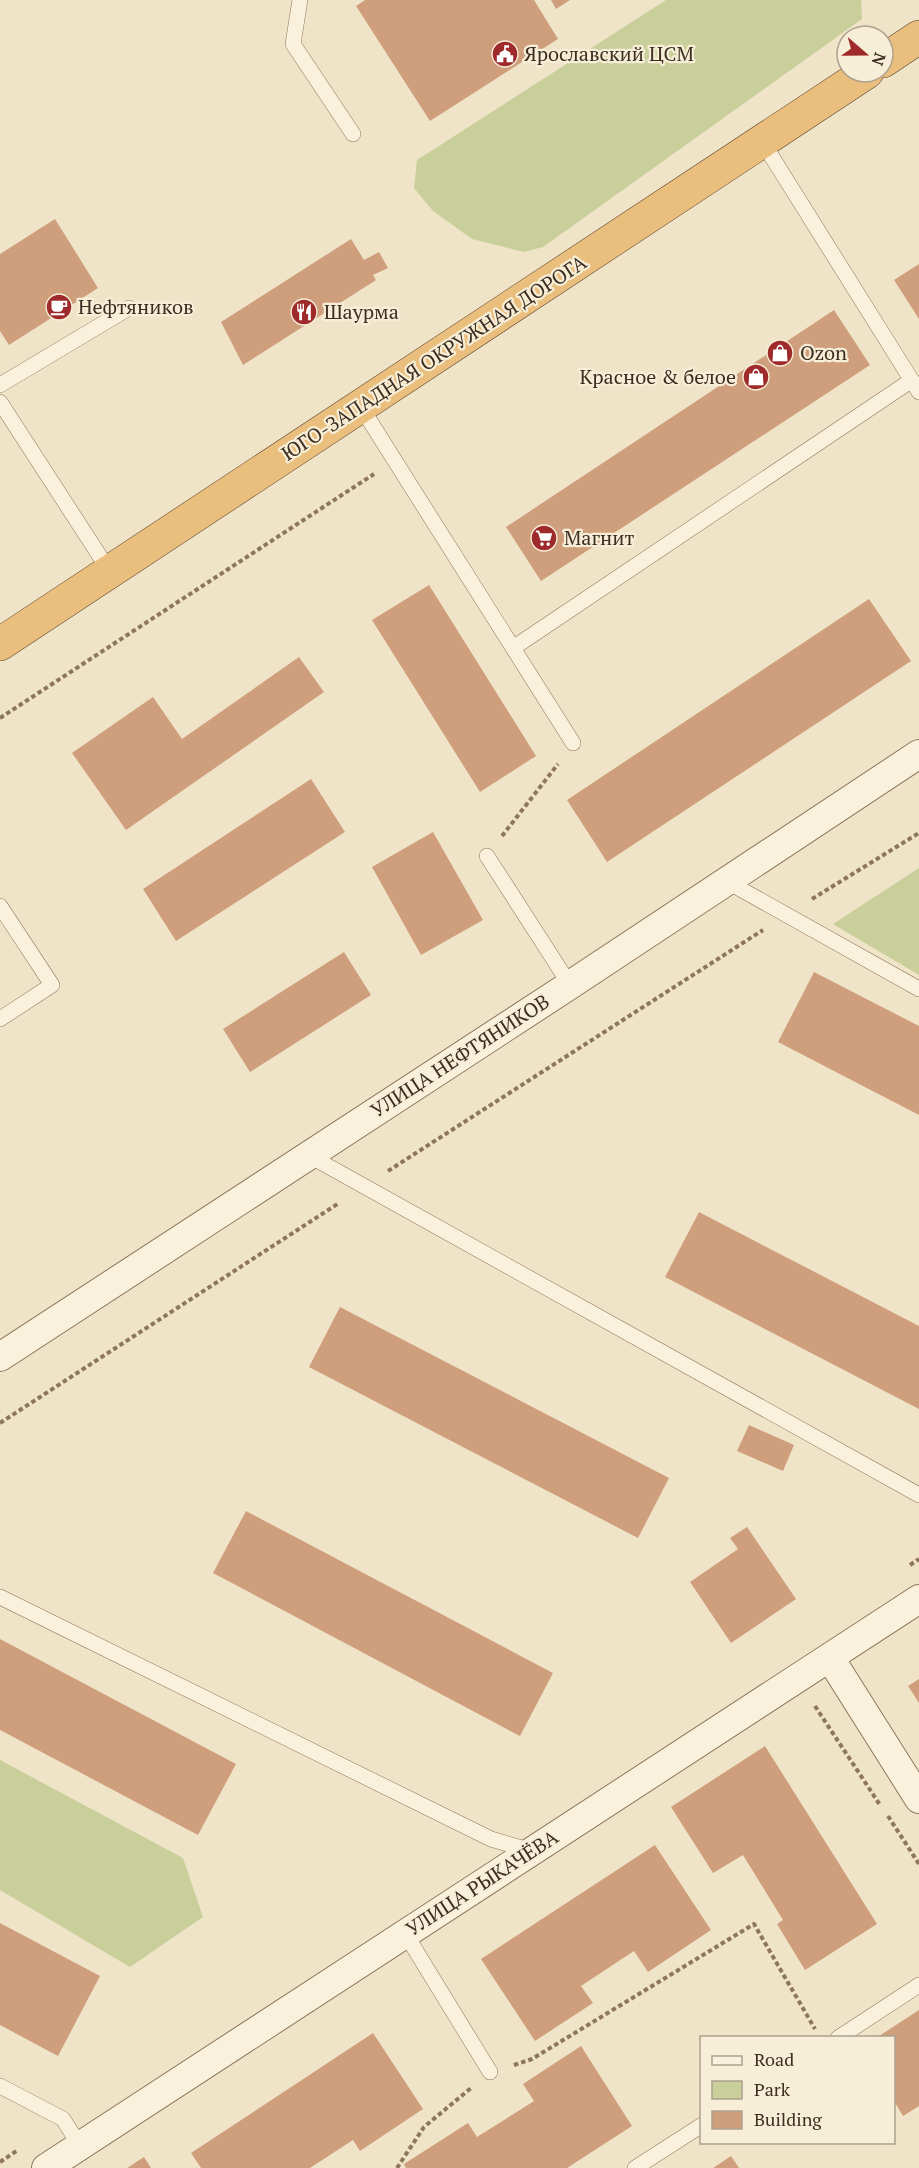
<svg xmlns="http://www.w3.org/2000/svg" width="919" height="2168" font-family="'PT Serif',serif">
<rect width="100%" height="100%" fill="#f0e4c8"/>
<path fill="#c9cf9b" d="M666 0H861L862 19 543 247 524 252 472 239 433 211 414 188 417 160Z
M919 868V975L833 924Z
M0 1760 183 1858 203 1917 130 1967 0 1890Z"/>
<path fill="#cf9f7d" d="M365 0H534L558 39 430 121 356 6Z
M551 0H570L556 9Z
M55 219 98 288 9 345 0 331V254Z
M351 239 364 260 379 252 388 268 373 275 376 280 243 365 221 322Z
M919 264V319L894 280Z
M834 310 870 365 541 581 506 527Z
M429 585 536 756 480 792 372 620Z
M869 599 911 661 607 862 567 800Z
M299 657 324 692 126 830 72 753 153 697 182 739Z
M311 779 345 832 176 941 143 889Z
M433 832 483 920 421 955 372 867Z
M344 952 371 995 250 1072 223 1029Z
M814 972 919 1026V1115L778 1042Z
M699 1212 919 1326V1409L665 1277Z
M340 1307 669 1478 638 1538 309 1367Z
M749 1425 794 1445 783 1471 737 1451Z
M246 1511 553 1673 520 1736 213 1573Z
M747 1527 796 1599 731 1643 690 1582 738 1549 730 1538Z
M0 1639 236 1764 198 1835 0 1730Z
M919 1679V1703L908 1686Z
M765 1746 877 1924 805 1970 777 1924 783 1920 743 1855 713 1873 671 1807Z
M655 1845 711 1930 648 1972 634 1951 581 1986 593 2003 535 2041 481 1959Z
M0 1923 100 1976 58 2056 0 2025Z
M919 2010V2106L903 2116 894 2101V2038H876Z
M373 2033 423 2109 360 2151 353 2140 310 2168H201L191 2153Z
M581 2046 632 2126 567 2168H406L404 2164 468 2123 477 2137 534 2101 523 2084Z
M731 2156 739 2168H713Z
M144 2157 151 2168H127Z"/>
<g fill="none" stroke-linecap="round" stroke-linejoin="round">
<defs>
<path id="service" d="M300 0 293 44 353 134
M762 141 919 392
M0 385 129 308
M0 402 110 572
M361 407 573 743
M513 648 912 380
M487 856 570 985
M726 881 919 989
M0 906 52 985 0 1019
M308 1155 919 1495
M0 1597 491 1839 532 1851
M405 1933 490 2072
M838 2038 919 1985
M0 2086 63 2119 80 2146
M635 2168 702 2125"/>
<path id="minor" d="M0 1357 570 985 919 754
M830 1658 919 1799
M46 2168 919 1599"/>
<path id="trunk" d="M883 61 919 37
M0 644 867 72"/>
</defs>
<use href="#service" stroke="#8d765c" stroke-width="16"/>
<use href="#minor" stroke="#8d765c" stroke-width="30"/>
<use href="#trunk" stroke="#5b4430" stroke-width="34"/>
<path stroke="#8d765c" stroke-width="4" stroke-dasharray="4.5 3" stroke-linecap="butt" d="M0 718 374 474
M502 836 558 764
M812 899 919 833
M388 1171 763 930
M0 1423 339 1203
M910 1565 919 1559
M815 1706 880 1805
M888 1816 919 1864
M514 2065 532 2059 754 1924 815 2029
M0 2162 18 2150
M397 2168 424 2127 471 2088"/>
<use href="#service" stroke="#faf1dc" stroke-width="15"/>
<use href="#minor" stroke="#faf1dc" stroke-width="28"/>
<use href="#trunk" stroke="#eabe7c" stroke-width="33"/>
</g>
<defs>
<symbol id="civic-disc" viewBox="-11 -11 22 22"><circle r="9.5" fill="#9e2a2b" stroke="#f7eed8"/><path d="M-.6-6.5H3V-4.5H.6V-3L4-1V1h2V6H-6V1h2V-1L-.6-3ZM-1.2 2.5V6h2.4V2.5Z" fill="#fff"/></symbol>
<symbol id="cafe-disc" viewBox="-11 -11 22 22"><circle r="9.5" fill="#9e2a2b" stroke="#f7eed8"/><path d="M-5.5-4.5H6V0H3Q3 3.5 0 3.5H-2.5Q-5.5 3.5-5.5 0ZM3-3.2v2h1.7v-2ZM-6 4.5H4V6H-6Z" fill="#fff"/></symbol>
<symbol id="restaurant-disc" viewBox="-11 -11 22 22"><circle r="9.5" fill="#9e2a2b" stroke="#f7eed8"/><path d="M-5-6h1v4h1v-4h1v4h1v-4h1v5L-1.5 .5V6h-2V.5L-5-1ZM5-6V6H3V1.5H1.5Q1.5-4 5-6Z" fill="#fff"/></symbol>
<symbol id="shop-disc" viewBox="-11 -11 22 22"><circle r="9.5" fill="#9e2a2b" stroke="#f7eed8"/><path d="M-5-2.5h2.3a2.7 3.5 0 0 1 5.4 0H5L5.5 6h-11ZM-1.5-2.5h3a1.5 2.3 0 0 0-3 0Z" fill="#fff"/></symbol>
<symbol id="supermarket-disc" viewBox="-11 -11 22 22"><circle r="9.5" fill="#9e2a2b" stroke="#f7eed8"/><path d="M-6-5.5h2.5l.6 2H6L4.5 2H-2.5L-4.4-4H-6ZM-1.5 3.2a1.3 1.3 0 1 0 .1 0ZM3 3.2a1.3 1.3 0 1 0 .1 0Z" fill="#fff"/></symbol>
</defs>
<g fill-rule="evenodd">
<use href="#civic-disc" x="490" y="39" width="30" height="30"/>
<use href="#cafe-disc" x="44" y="292" width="30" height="30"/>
<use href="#restaurant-disc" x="289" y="297" width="30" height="30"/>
<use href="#shop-disc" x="765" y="338" width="30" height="30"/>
<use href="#shop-disc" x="741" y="362" width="30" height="30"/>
<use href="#supermarket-disc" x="529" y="523" width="30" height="30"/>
</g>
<g text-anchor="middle" stroke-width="4.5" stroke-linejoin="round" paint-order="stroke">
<g font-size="20" fill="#3d2e20" stroke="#f7eed8" text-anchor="start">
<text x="524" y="61">Ярославский ЦСМ</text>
<text x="78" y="314">Нефтяников</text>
<text x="324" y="319">Шаурма</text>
<text x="800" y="360">Ozon</text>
<text x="736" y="384" text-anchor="end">Красное &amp; белое</text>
<text x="564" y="545">Магнит</text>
</g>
<g font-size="20" fill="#3d2e20" stroke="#f7eed8">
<text transform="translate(434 358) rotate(-33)" y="7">ЮГО-ЗАПАДНАЯ ОКРУЖНАЯ ДОРОГА</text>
<text transform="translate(460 1056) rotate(-33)" y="7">УЛИЦА НЕФТЯНИКОВ</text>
<text transform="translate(482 1883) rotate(-33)" y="7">УЛИЦА РЫКАЧЁВА</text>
</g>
</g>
<rect x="700" y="2036" width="195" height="108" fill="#f7eed8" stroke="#ada18e" stroke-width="1.5"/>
<rect x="712" y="2056" width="30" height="9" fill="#faf1dc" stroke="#ada18e" stroke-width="1.5"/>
<text x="754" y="2066" font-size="18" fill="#3d2e20">Road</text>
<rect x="712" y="2081" width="30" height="18" fill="#c9cf9b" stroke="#ada18e" stroke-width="1.5"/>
<text x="754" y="2096" font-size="18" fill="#3d2e20">Park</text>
<rect x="712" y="2111" width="30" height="18" fill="#cf9f7d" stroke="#ada18e" stroke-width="1.5"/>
<text x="754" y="2126" font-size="18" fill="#3d2e20">Building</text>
<g transform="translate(865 54) rotate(110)"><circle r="28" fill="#f7eed8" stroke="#ada18e" stroke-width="1.5"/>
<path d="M0-4.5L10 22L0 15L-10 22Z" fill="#9e2a2b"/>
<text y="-9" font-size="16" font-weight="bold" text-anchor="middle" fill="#3d2e20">N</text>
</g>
</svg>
